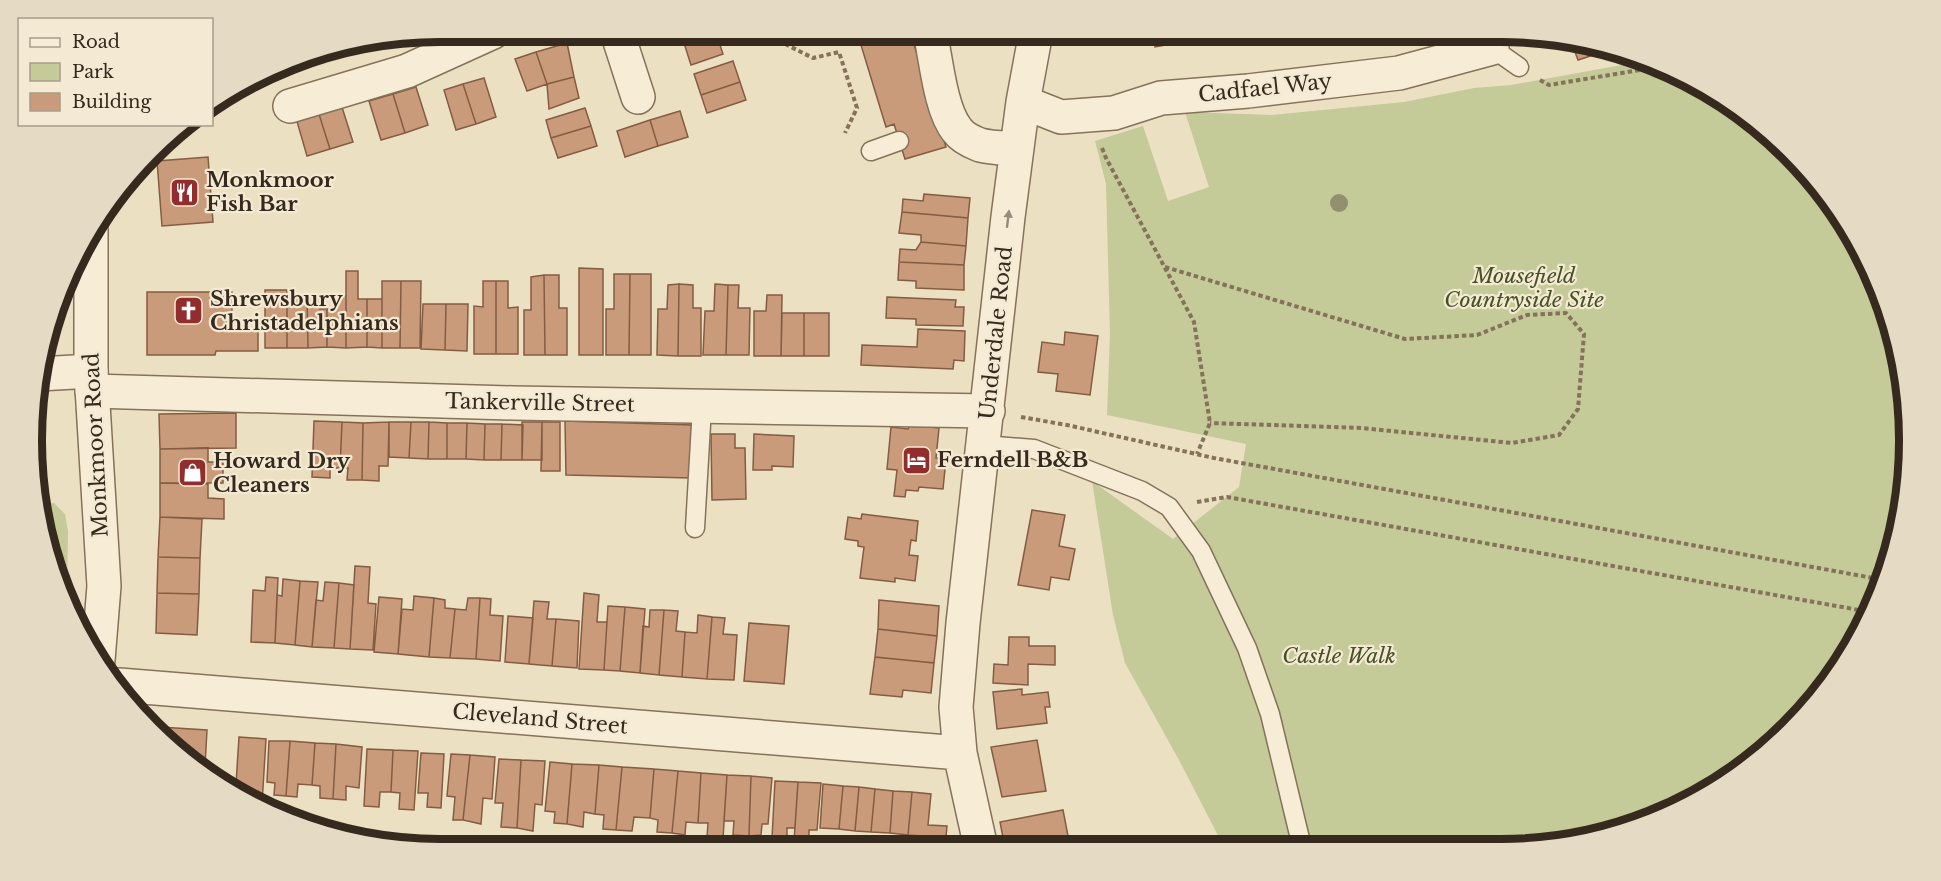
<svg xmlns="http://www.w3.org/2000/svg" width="1941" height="881" font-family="'Libre Baskerville',serif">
<rect width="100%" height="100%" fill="#ece0c3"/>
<path fill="#c4ca98" d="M1649 60 1657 63 1727 100 1789 151 1840 213 1878 284 1902 360 1909 440 1902 520 1878 597 1825 689 1750 765 1657 818 1554 846 1224 847 1179 760 1125 663 1113 615 1092 481 1173 539 1239 487 1246 444 1107 415 1110 334 1106 184 1095 141 1143 126 1168 201 1209 187 1185 112 1272 115 1404 102 1474 88 1511 85Z
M54 503 65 514 68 531 67 602 53 572 37 504Z"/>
<path fill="#c99b7b" stroke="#845c42" stroke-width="1.5" d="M680 32H714L716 33 684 43Z
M857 32H910L946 147 905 159 894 124 886 127Z
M1152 32H1176L1178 43 1155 47Z
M1176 32H1197L1199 40 1178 43Z
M1197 32H1221L1222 36 1199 40Z
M716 33 723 54 691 65 684 43Z
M1570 38 1580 39 1612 49 1578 60Z
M567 43 574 77 547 84 536 52Z
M536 52 547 84 527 91 515 59Z
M733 61 740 82 701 95 694 74Z
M574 77 579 98 549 109 547 84Z
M484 78 496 117 476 124 463 84Z
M740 82 746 100 707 113 701 95Z
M463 84 476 124 456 130 444 90Z
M416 87 428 125 405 133 393 94Z
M393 94 405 133 381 140 369 101Z
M341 104 353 142 330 149 318 111Z
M585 108 591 126 551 138 546 120Z
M318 111 330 149 307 156 296 118Z
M680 111 688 137 658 146 650 120Z
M650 120 658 146 625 157 617 131Z
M591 126 597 146 558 158 551 138Z
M208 157 213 222 162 226 157 161Z
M924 194 970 198 968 218 902 212 903 199 923 201Z
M902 212 968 218 966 246 921 242V235L899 233Z
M921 242 966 246 964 265 899 262 900 249 916 250Z
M899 262 964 265V290L916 288V281L898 280Z
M579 268 603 269V355H579Z
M346 271H358V299H367V347L346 348Z
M614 274H630L629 355H606V309H614Z
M630 274H651V355H629Z
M544 275 545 355H524V310H531V277Z
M544 275H559V308H567V355H545Z
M382 281H401L400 348H382Z
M401 281H421L420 348H400Z
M483 281H496V354H474V306L483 307Z
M496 281H508V308L518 307V354H496Z
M679 284 678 356 657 355 658 309H667L668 285Z
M679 284 693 285V308H701V356H678Z
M715 284 728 285 726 355H703L705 311H714Z
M728 285H739L738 308H750L749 355H726Z
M265 290H287V348H265Z
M147 292H232V331H258V351H216L215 355H147Z
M767 295H782L781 356H754V311H766Z
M307 296 308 348H287V297Z
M307 296H320V309H327V347L308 348Z
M333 296H346V348L327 347V309H333Z
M887 297 956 300 955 307H964L963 326 916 325V319L886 318Z
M367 299H382V348L367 347Z
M423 304H446L445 350 421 349Z
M446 304H468L467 351 445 350Z
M782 313H804V356H781Z
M804 313H829V356H804Z
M918 329 965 331 964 361 954 360 953 369 861 365 862 345 917 347Z
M1065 332 1098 336 1090 395 1056 391 1058 374 1038 372 1042 342 1064 345Z
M236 413V448L160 449 159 414Z
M314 421 342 422 340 468H330V478L312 477Z
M565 421 692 425 691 478 566 475Z
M342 422 363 423 362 480H347L348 468H340Z
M389 422H411L409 458 389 457Z
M389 422 388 466H379V481L362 480 363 423Z
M411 422H429L428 459 409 458Z
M429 422 447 423V459H428Z
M522 422H542V460H522Z
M542 422H560V471H541Z
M447 423H467L466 459H447Z
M467 423 485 424 484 460 466 459Z
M485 424H502L501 460H484Z
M502 424 523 425 522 460H501Z
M910 425 939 428 936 458 946 459 943 489 919 487 918 491 906 490 905 497 894 496 897 470 887 469 891 427 908 429Z
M711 434H735V448H745L746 499 712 500Z
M754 434 794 436 793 467 772 466V470H753Z
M208 448V462H223V483H160V449Z
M160 483 208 484V498L224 499V519L160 517Z
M1032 510 1065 515 1059 546 1075 549 1069 580 1051 577 1049 590 1018 585Z
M862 514 918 521 916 541 911 540 909 555 918 556 915 581 895 578V582L860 578 864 547 858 546V541L845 539 848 517 861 519Z
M160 517 202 519 200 558 158 557Z
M158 557 200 558 199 594 157 593Z
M355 566 370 567 368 603 376 604 373 650 350 649Z
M266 577 278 578 275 643 251 642 253 590 265 591Z
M283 579 300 581 295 645 275 643 277 595 282 596Z
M300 581 318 582 312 647 295 645Z
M325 582 339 583 334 648 312 647 316 600 323 601Z
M339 583 354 585 350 649 334 648Z
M157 593 199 594 197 635 156 633Z
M584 593 599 595 597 622H607L604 670 579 669Z
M414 596 434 598 429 657 398 654 402 609 413 610Z
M379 597 402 599 398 654 374 652Z
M434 598 445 600V608L455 609 450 658 429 657Z
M468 598H480L476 659 450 658 455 609 466 610Z
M480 598 491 599 490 615 503 616 500 661 476 659Z
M879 600 939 606 937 636 878 629Z
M534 601 549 602 547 619H556L552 666 529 664Z
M608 606 625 607 620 671 604 670Z
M625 607 645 609 640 673 620 671Z
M650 610H664L659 675 640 673 643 626 649 627Z
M664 610 678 611 676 631 685 632 682 677 659 675Z
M698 615 712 617 707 679 682 677 685 632 697 633Z
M508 616 533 618 529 664 505 662Z
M712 617 725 618 723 634 737 635 734 680 707 679Z
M556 619 579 621 577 668 552 666Z
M749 623 789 626 784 684 744 681Z
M878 629 937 636 934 663 875 657Z
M1009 637H1029V646H1055V665L1028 664V685L993 683 994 664 1008 665Z
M875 657 934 663 931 693 903 690 902 697 870 694Z
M1022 689V695L1048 692 1050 707H1045L1047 723 997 729 993 692Z
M149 722H160V727L207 730 205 766H200L171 748Z
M239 737 266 739 262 804 245 794V785L236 784Z
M1037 740 1046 791 1002 797 991 747Z
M269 741H290L286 796 274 795 275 783 267 782Z
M290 741 315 743 312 785 298 784 297 797 286 796Z
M315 743 336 744 333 799 320 798V786L312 785Z
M336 744 362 747 359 788 346 786V800L333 799Z
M367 749 393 750 391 792H380L379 807 364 806Z
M393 750 418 751 414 810 399 809 400 793 391 792Z
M421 753 444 754 441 808 427 807 428 793H418Z
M451 754 470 755 463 820H453L455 797 447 796Z
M470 755 495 757 492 799 483 798 481 824 463 820Z
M499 759 521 760 517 828 501 827 503 803H495Z
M521 760 545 761 542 805 535 804 533 831 517 828Z
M550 762 572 764 567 824 554 823 555 812 545 811Z
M572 764 599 765 595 814 584 812 583 827 567 824Z
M599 765 622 767 616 830 603 829 604 815 595 814Z
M622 767 654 769 650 818 634 817 632 831 616 830Z
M654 769 678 771 672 833 657 832 658 820 650 818Z
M678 771 701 773 698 823 686 822 685 835 672 833Z
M701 773 727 775 723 839 707 838 708 823H698Z
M727 775 751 776 749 836 733 835 734 821H724Z
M751 776 772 778 768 824H762L761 835 749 836Z
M775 781 798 782 795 828H787V839L772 838Z
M798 782 821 783 817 830H809V842L794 841Z
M823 784 843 786 839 829 820 828Z
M843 786 859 787 855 831 839 829Z
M859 787 875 789 871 832 855 831Z
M875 789 893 791 890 833 871 832Z
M893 791 912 792 908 835 890 833Z
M912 792 931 794 928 825 947 826 945 848 920 847 921 836 908 835Z
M1063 810 1068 836 1058 838 1060 848H1005L1000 822Z"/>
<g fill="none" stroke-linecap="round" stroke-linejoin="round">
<defs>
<path id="service" d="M1492 48 1519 67
M871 151 899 141
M984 445 1034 449 1142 491 1169 507 1201 551 1247 648 1270 714 1302 847
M695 528 702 407"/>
<path id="minor" d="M617 32 638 97
M930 32C936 58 940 109 957 130 962 137 972 142 980 145 992 148 1005 148 1017 149
M1023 102 1061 117 1114 113 1161 98 1248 91 1399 73 1492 48 1491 32
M290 106 407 71 493 32
M39 374 91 371
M92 391 513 403 988 411
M119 685 960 753
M981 848 960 753 956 707 963 623 1008 217 1023 102 1036 32"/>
<path id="tertiary" d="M91 230V371L104 586 98 660"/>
</defs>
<use href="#service" stroke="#85725b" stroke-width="21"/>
<use href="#minor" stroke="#85725b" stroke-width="36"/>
<use href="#tertiary" stroke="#85725b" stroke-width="36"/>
<path stroke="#85725b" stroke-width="4" stroke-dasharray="4.5 3" stroke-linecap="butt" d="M778 32 781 42 813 58 839 52 857 108 845 133
M1540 80 1549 85 1664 66
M1102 148 1106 158 1194 322 1210 423 1197 454
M1165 267 1405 339 1477 335 1527 315 1566 313 1584 334 1578 409 1559 435 1512 443 1362 428 1210 423
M1021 417 1067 425 1214 458 1884 580
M1197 502 1227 497 1870 612"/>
<use href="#service" stroke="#f7edd6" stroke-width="18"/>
<use href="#minor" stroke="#f7edd6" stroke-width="33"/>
<use href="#tertiary" stroke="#f7edd6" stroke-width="33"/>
</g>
<circle fill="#91926d" cx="1339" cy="203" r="9"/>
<defs><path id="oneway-solid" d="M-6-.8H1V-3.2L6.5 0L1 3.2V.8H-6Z" transform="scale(1.5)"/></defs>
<use fill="#968c7a" href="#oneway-solid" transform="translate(1008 219) rotate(-83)"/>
<defs>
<symbol id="restaurant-square" viewBox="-11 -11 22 22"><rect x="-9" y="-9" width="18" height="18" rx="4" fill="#922d2e" stroke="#f4ead3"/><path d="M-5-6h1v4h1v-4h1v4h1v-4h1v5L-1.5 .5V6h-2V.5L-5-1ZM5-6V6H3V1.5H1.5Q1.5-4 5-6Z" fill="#fff"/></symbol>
<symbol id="church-square" viewBox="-11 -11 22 22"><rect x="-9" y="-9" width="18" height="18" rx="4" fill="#922d2e" stroke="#f4ead3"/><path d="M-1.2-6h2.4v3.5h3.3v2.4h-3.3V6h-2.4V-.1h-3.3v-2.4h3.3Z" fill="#fff"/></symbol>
<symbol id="hotel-square" viewBox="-11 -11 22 22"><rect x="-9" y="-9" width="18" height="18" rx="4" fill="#922d2e" stroke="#f4ead3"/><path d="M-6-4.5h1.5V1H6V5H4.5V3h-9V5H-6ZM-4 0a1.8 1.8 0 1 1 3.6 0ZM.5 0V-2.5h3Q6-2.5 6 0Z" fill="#fff"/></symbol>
<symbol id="shop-square" viewBox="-11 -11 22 22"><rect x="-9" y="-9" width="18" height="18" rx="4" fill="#922d2e" stroke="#f4ead3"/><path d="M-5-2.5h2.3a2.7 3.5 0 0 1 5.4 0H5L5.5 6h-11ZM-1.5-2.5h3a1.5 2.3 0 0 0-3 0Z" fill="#fff"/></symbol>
</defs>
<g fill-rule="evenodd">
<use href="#restaurant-square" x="168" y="176" width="33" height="33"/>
<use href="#church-square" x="172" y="294" width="33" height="33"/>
<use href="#hotel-square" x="900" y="444" width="33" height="33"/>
<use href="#shop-square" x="176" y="456" width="33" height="33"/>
</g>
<g text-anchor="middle" stroke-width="4.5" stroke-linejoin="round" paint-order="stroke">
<g font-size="21" fill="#362a1e" stroke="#f4ead3">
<text transform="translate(1265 88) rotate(-6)" y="7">Cadfael Way</text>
<text transform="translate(996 333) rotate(-84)" y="7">Underdale Road</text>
<text transform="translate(540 403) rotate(1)" y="7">Tankerville Street</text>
<text transform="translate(96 445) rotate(-93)" y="7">Monkmoor Road</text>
<text transform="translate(540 719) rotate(5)" y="7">Cleveland Street</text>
</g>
<g font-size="21" font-weight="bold" fill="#362a1e" stroke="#f4ead3" text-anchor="start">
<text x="206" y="187">Monkmoor<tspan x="206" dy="24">Fish Bar</tspan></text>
<text x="210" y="306">Shrewsbury<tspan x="210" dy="24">Christadelphians</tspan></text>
<text x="937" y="467">Ferndell B&amp;B</text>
<text x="213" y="468">Howard Dry<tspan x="213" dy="24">Cleaners</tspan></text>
</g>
<g font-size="21" font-style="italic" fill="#465226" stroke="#f4ead3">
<text x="1524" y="283">Mousefield<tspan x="1524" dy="24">Countryside Site</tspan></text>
<text x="1339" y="663">Castle Walk</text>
</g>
</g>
<path d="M0 0H1941V881H0ZM440 42H1501A398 398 0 0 1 1899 440V441A398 398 0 0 1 1501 839H440A398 398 0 0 1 42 441V440A398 398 0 0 1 440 42Z" fill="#e5dbc5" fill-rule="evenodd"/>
<path fill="none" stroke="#362a1e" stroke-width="8" d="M440 42H1501A398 398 0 0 1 1899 440V441A398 398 0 0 1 1501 839H440A398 398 0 0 1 42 441V440A398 398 0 0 1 440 42Z"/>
<rect x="18" y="18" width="195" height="108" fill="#f4ead3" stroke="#a89d8b" stroke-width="1.5"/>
<rect x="30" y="38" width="30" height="9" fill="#f7edd6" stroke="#a89d8b" stroke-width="1.5"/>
<text x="72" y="48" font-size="18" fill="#362a1e">Road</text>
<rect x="30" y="63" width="30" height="18" fill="#c4ca98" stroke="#a89d8b" stroke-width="1.5"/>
<text x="72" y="78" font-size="18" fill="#362a1e">Park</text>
<rect x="30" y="93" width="30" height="18" fill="#c99b7b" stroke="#a89d8b" stroke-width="1.5"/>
<text x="72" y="108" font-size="18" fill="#362a1e">Building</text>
</svg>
